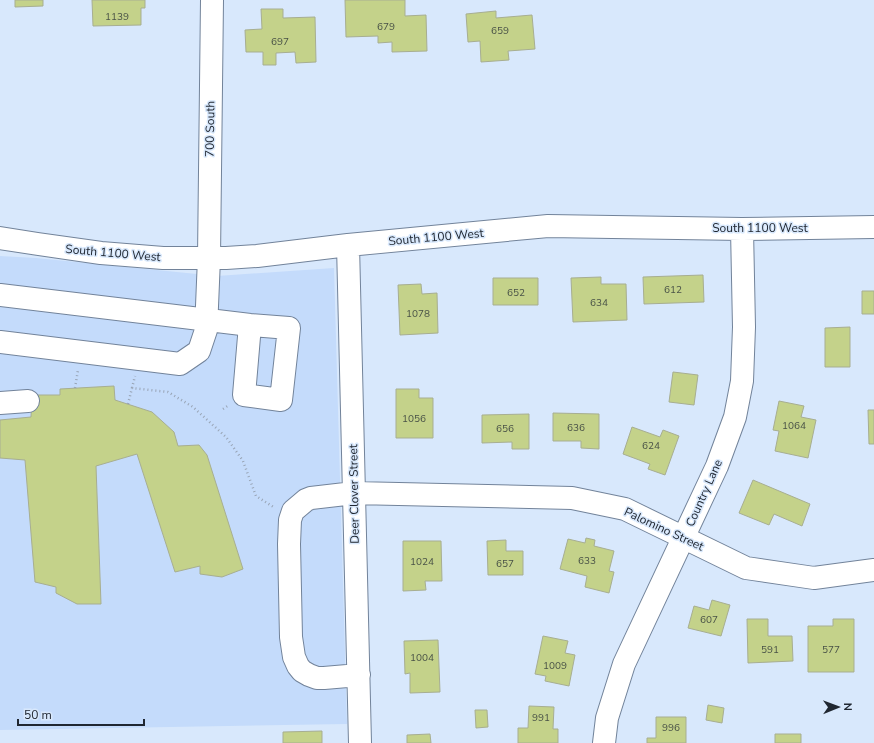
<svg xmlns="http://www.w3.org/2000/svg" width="874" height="743" font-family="'Nunito Sans',sans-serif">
<rect width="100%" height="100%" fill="#d8e8fc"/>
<path fill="#c4dbfb" d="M0 256 36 258 217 276 334 268 347 724 0 730Z"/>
<path fill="#c4d28a" stroke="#a7ae91" d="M15 0H43V6L15 7Z
M92 0H145V8H141V25L93 26Z
M345 0H405V16L426 15 427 51 392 52V42L378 43V36L346 37Z
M261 9H283V18L315 17 316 62 296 63 295 52 276 53V65H263V52H246L245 30 262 29Z
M496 11V18L532 15 535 49 508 51 509 60 481 62 480 41 468 42 466 14Z
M703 275 704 302 644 304 643 277Z
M601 277V284H626L627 320 573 322 571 278Z
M493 278H538V305H493Z
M421 284 422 294 437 293 438 333 400 335 398 285Z
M862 291H874V314H862Z
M850 327V367H825V328Z
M673 372 698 375 694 405 669 402Z
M114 386 115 400 152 412 174 432 178 446 199 445 207 455 243 569 222 577 200 574V566L175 572 137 454 96 466 101 604H77L56 593V587L35 582 25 460 0 458V420L31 417 32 395H60V389Z
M396 389H419V398H433V438H396Z
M779 401 804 406 801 417 816 420 808 458 775 451 779 431 773 430Z
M868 410H874V444H869Z
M553 413 599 414V449L581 448V441H553Z
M529 414V449H512V442L482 443V415Z
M632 427 660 437 663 430 679 436 665 475 648 469 650 464 623 454Z
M753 480 810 504 802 526 774 514 769 525 739 513Z
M586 538 595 540 594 546 614 551 609 571 614 572 609 593 585 587 587 576 560 569 568 539 585 543Z
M506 540V551H523V575H488L487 541Z
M403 541H441L442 581H425L426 590 403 591Z
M712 600 730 605 721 636 688 628 694 606 709 610Z
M747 619H768V636H792L793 661 748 663Z
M833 619H854V672H808V626H833Z
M543 636 568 641 565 653 575 655 569 686 545 681 546 676 535 674Z
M438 640 440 692 410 693V673L405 674 404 641Z
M708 705 724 708 722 723 706 720Z
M529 706 554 707 553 729H558V743H518V728H528Z
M475 710H487L488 727 476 728Z
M656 717H686V743H647V738H656Z
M322 731V743H283V732Z
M430 734 431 743H407V735Z
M775 734H801V743H775Z"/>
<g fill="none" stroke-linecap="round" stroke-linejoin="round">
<defs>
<path id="minor" d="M0 238 38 244 101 253 163 258H226L257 256 348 245 548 226 742 229 874 227
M348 245 360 743
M0 295 250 325 289 328 281 400 244 395 250 325
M0 342 180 364 199 351 206 330 209 258 212 0
M0 403 28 401
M359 675 324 678H317L309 675 302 671 298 666 294 657 291 637 289 544 290 520 293 511 306 500 311 498 354 493 572 498 625 509 746 568 814 578 874 570
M604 743 607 718 624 664 717 466 735 417 742 381 744 327 742 229"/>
</defs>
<use href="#minor" stroke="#72839a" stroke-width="24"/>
<path stroke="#98a4b5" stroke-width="2.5" stroke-dasharray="1 3" stroke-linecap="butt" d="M75 388 78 370
M132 388 135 376
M128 404 132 388 168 392 193 407 226 437 243 461 256 496 275 508
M223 409 229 405"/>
<use href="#minor" stroke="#fff" stroke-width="22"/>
</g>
<g text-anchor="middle" stroke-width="3" stroke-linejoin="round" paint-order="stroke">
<g font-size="10" fill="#495247">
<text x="117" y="20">1139</text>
<text x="386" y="30">679</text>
<text x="500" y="34">659</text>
<text x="280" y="45">697</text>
<text x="673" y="293">612</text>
<text x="516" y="296">652</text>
<text x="599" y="306">634</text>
<text x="418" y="317">1078</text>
<text x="414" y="422">1056</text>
<text x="794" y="429">1064</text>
<text x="576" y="431">636</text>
<text x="505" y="432">656</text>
<text x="651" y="449">624</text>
<text x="587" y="564">633</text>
<text x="422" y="565">1024</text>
<text x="505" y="567">657</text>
<text x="709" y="623">607</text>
<text x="770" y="653">591</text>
<text x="831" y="653">577</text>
<text x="422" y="661">1004</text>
<text x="555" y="669">1009</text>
<text x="541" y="721">991</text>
<text x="671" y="731">996</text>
</g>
<g font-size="12" fill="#202731" stroke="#d8e8fc">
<text transform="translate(210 129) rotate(-89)" y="4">700 South</text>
<text x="760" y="232">South 1100 West</text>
<text transform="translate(436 237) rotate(-5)" y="4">South 1100 West</text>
<text transform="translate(113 253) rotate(5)" y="4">South 1100 West</text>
<text transform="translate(704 493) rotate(-66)" y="4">Country Lane</text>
<text transform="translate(354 494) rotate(-91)" y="4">Deer Clover Street</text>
<text transform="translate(664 529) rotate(25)" y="4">Palomino Street</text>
</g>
</g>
<g transform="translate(838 707) rotate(89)" stroke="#d8e8fc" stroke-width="3" paint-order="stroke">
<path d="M0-3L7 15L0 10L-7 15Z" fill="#202731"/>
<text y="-6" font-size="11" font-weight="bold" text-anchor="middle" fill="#202731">N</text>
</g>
<path d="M18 719v6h126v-6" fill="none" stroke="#202731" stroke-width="2"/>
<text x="24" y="719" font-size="12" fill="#202731" stroke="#d8e8fc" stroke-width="3" paint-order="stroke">50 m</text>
</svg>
